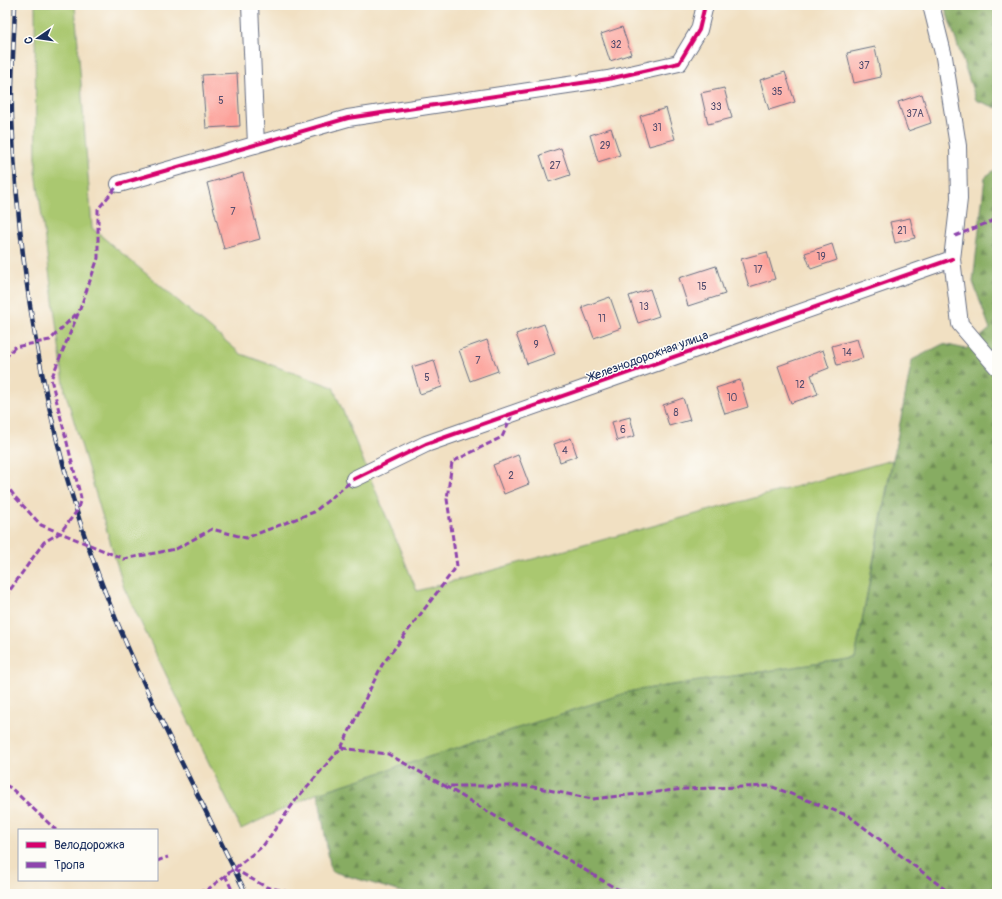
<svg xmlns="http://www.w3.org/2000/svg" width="1002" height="899" font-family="Pangolin,sans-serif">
<defs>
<pattern id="forest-firs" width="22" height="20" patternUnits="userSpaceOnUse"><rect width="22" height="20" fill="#87ac62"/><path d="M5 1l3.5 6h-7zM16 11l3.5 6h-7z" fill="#6e8c54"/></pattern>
</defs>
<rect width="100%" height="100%" fill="#fdfcf7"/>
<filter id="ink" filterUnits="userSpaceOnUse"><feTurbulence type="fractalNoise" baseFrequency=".025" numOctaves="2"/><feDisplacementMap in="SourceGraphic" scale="8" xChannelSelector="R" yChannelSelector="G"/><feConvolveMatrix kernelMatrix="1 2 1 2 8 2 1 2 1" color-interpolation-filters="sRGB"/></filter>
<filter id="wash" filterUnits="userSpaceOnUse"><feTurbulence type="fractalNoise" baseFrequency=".012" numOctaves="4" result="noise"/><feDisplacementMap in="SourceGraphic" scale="16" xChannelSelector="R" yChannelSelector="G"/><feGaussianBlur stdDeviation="0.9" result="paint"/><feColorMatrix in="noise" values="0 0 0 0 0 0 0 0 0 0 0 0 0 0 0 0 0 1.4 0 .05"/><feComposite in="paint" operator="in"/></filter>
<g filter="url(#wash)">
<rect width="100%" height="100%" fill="#f1e0c2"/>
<path fill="#aac870" stroke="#627c67" d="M35 5H75L92 228 241 354 333 387 417 591 892 460 855 658 632 691 318 793 241 829 124 588 65 391 36 172Z"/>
<path fill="url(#forest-firs)" stroke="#516e60" d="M944 5H997V108L976 100Z
M997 168V894H408L331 871 318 793 632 691 855 658 912 360 943 344 966 349 990 329 973 282 985 177Z"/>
<g id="blocks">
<path fill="#fca19a" d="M622 27 631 54 610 61 601 34Z
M875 47 881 77 854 83 847 53Z
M785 72 795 102 769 110 760 80Z
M237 73 240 126 206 128 202 75Z
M724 88 732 118 708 124 701 93Z
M922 94 931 123 908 131 898 102Z
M666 108 675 139 649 146 640 116Z
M611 128 620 155 598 162 590 135Z
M561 148 570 175 549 182 540 155Z
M243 173 260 239 224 249 207 183Z
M910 218 915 238 895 243 890 222Z
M832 244 837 260 811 269 805 253Z
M767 252 775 279 749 287 741 259Z
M716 266 725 294 688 306 679 278Z
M650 289 659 316 638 323 629 296Z
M610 297 621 328 594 338 582 307Z
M544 324 555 354 527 364 516 334Z
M857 339 863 358 837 365 832 346Z
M487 340 498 371 470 381 459 350Z
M823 350 829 368 811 375 818 394 791 403 778 366Z
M434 360 442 387 420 394 412 367Z
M740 380 748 407 725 414 716 388Z
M683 398 690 420 669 426 663 405Z
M630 417 635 436 617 441 612 422Z
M571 438 577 456 560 462 554 444Z
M518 455 529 484 504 494 493 465Z"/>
</g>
</g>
<g filter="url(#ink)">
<use href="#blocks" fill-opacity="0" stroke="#666d81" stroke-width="1"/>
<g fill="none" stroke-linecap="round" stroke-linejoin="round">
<defs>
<path id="street" d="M250 5 256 145
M931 5 944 57 958 146 959 199 952 259 960 324 997 367
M119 184 348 118 608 79 679 63 699 30 705 5
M354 479 426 444 952 259"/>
</defs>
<use href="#street" stroke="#666d81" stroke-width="18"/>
<use href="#street" stroke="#fff" stroke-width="16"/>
<defs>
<path id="rail" d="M15 5C14 42 11 80 12 117 18 275 48 450 107 597 147 699 199 795 246 894"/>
</defs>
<use href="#rail" stroke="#1b2f5e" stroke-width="4.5"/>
<use href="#rail" stroke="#fdfcf7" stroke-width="3" stroke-dasharray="9" stroke-linecap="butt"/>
<path stroke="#8e44ad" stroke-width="3" stroke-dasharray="6 3" stroke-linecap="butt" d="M955 236 997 219
M5 358 15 347 50 340 78 312
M997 380 993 400 997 407
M5 483 15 497 41 525 124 559 176 549 212 529 246 538 314 512 354 479
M5 597 44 542 60 533 77 511 81 498 51 379 80 309 98 258V209L119 184
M341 748 382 665 457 566 447 499 452 462 502 437 512 415
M5 785 11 788 56 830
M445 786 615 888 630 894
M157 861 168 857
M234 869 266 887 298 894
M225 875 234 894
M189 894 207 890 263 846 298 797 341 748 388 754 445 786H529L592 799 685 789 770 786 849 816 951 894"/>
<defs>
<path id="cycleway" d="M119 184 348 118 608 79 679 63 699 30 705 5
M354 479 426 444 952 259"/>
</defs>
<use href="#cycleway" stroke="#fdfcf7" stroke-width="6"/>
<use href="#cycleway" stroke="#d6006c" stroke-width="4"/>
</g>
</g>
<g text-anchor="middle" stroke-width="3" stroke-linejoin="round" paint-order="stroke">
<g font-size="10" fill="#534c6d">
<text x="616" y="48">32</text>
<text x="864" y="69">37</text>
<text x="777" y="95">35</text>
<text x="221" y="104">5</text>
<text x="716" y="110">33</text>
<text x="915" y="117">37А</text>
<text x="657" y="131">31</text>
<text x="605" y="149">29</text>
<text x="555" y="169">27</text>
<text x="233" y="215">7</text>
<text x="902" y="234">21</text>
<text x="821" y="260">19</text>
<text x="758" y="273">17</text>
<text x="702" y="290">15</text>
<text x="644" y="310">13</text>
<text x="602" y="322">11</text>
<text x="536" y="348">9</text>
<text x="847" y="356">14</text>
<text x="478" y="364">7</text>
<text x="427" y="381">5</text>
<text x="800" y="388">12</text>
<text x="732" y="401">10</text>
<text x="676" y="416">8</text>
<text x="623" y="433">6</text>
<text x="565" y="454">4</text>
<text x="511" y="479">2</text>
</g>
<g font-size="12" fill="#1b2f5e" stroke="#fdfcf7">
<text transform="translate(648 356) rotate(-20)" y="4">Железнодорожная улица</text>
</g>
</g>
<rect width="1002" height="899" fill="none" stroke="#fdfcf7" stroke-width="20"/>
<rect x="18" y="829" width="140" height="52" fill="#fdfcf7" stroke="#a3aaba"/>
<rect x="26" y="842" width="20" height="6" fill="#d6006c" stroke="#a3aaba"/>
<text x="54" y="849" font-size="12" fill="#1b2f5e">Велодорожка</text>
<rect x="26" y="862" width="20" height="6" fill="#8e44ad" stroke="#a3aaba"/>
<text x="54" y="869" font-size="12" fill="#1b2f5e">Тропа</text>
<g transform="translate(38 38) rotate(257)" stroke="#fdfcf7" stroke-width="3" paint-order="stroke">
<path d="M0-3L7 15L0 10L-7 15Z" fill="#1b2f5e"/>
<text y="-6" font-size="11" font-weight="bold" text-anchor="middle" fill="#1b2f5e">С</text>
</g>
</svg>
